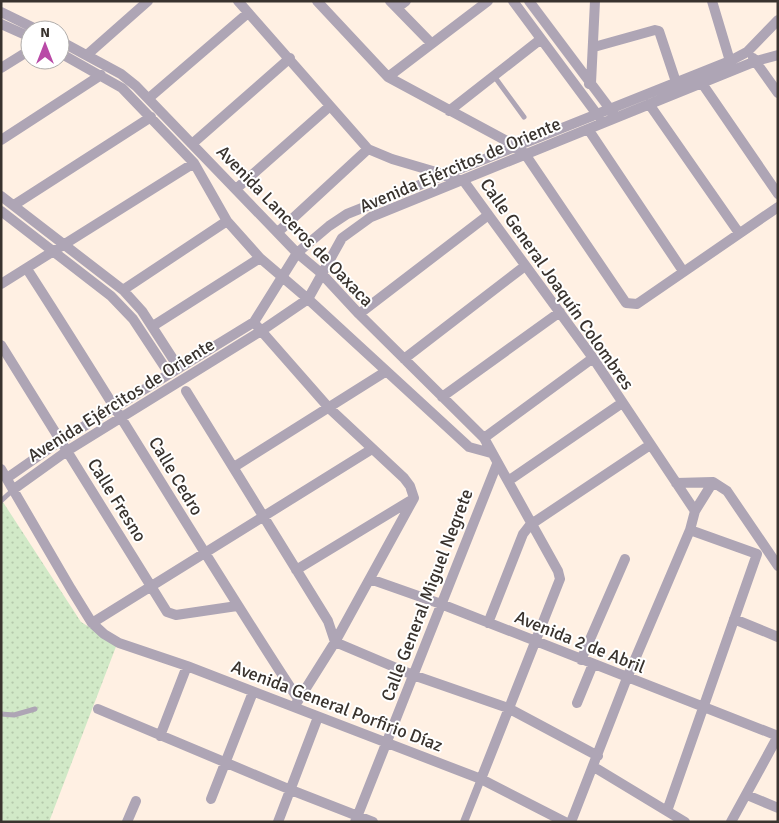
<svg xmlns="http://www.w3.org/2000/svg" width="779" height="823" font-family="Signika,sans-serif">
<defs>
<pattern id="grass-dots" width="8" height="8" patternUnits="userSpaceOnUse" patternTransform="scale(1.25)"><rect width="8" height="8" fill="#d1e9c7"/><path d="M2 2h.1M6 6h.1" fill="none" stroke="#b4c8ab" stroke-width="1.8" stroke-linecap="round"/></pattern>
</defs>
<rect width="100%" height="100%" fill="#fff0e3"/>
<path fill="url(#grass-dots)" d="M1 499 81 622 117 644 49 822H1Z"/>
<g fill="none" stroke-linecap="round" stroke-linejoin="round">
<path stroke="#aea5b5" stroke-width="5" d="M494 76 524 117
M1 501 14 489
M1 714 14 715 35 709"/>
<path stroke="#aea5b5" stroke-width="8" d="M464 822 481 779"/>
<path stroke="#aea5b5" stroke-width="10" d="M238 1 368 149 392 159 463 180 593 358 695 511
M317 1 388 77 516 146 525 154 626 303 637 304 778 207
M390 1 431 43
M513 1 599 117
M529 1 613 113
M712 1 730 61
M397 8 406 1
M1 12 38 30
M1 24 30 37
M60 41 121 74 136 86 297 253 321 273 359 314 484 438 558 571 560 579 481 779
M594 47 655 30 659 31 676 82
M60 53 122 88 194 163 227 221 260 258 308 299 469 447 491 453
M88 54 148 1
M753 58 778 93
M1 68 30 50
M388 77 488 1
M699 79 778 194
M589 84 591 83 595 1
M149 98 248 13
M649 104 739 233
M449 111 541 39
M588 129 683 271
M1 140 101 75
M192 144 290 58
M236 189 330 106
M1 196 123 290 142 311 173 359
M14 205 151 117
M1 211 111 296 133 319 164 366
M278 232 368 149
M27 269C119 411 205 557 298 699
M1 284 194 163
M123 290 227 221
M359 314 487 216
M153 326 260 258
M257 326 329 408 404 478 410 486 414 498
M1 345 167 612 176 615 237 606
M404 359 525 266
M186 391 328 621 335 642 413 675 508 708 598 756
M442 397 560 312
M484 438 593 358
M234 467 385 372
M1 469 71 589 92 623 104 634 119 643 187 666 481 779 565 822
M7 478 60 441 254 322 297 253 329 226 347 214 730 61 747 52 778 20
M508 481 622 403
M676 483 713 482 727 491 778 566
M14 489 67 451 261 331 308 299 342 238 371 217 756 61 778 55
M296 570 413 499
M370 579 441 604 778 736
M734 619 778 637
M92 623 372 449
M488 623 523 534 530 525 650 445
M581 660 625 559
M577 703 593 664
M296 704 335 642 414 498
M98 709 291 790 373 822
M160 736 187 666
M594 767 685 822
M747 795 778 808
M211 799 253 692
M667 811 757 554 690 530
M127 822 136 801
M278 822 318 717
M355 822 497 464
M571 822 627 678 690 530 695 511 713 482
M731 822 778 736"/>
</g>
<g text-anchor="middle" stroke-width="4" stroke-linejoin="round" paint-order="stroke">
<g font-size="18" fill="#39332e" stroke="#fff">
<text transform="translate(460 165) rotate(-23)" y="6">Avenida Ejércitos de Oriente</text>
<text transform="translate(295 226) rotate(46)" y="6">Avenida Lanceros de Oaxaca</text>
<text transform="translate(557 284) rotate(55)" y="6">Calle General Joaquín Colombres</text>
<text transform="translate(121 400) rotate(-32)" y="6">Avenida Ejércitos de Oriente</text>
<text transform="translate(176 476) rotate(59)" y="6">Calle Cedro</text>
<text transform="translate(117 500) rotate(58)" y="6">Calle Fresno</text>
<text transform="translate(427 595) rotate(-69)" y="6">Calle General Miguel Negrete</text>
<text transform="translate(580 642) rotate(22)" y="6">Avenida 2 de Abril</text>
<text transform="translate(337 706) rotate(21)" y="6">Avenida General Porfirio Díaz</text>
</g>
</g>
<rect width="779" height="823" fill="none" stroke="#39332e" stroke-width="5"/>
<g transform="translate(45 45)"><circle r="24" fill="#ffffff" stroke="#b0adab"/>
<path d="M0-4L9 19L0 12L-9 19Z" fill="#b94aa7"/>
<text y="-8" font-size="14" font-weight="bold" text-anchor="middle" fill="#39332e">N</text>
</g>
</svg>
